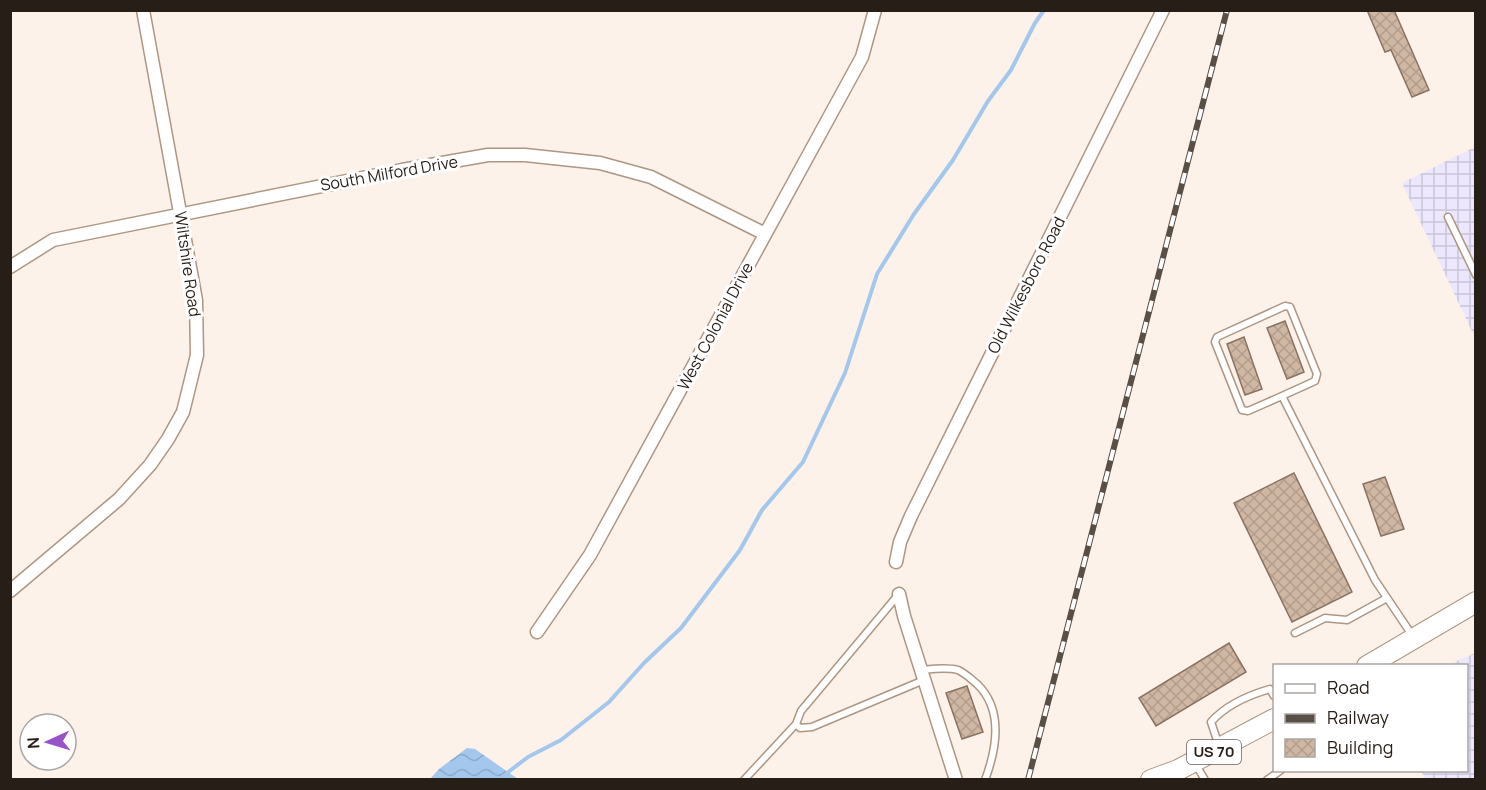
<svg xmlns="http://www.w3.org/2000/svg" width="1486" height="790" font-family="Manrope,sans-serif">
<defs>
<pattern id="industrial-grid" width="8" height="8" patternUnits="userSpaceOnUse" patternTransform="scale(1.5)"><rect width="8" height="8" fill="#ece7fd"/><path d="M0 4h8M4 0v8" fill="none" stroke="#cac6d8"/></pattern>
<pattern id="water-waves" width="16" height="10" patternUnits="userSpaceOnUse" patternTransform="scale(1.5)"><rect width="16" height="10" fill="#a3c7ed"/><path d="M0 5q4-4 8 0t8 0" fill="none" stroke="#8caaca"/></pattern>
<pattern id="building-cross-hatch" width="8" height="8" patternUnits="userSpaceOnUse" patternTransform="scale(1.5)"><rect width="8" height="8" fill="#cfb7a3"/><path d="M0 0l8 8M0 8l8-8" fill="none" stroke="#b29d8c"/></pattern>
</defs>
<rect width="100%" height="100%" fill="#fdf2ea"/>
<path fill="url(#industrial-grid)" d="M1475 147V338L1402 183Z
M1475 653V779H1426L1421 771 1466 770V666L1448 665Z"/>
<path fill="url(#water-waves)" d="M467 748 475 749 518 779H430L439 769Z"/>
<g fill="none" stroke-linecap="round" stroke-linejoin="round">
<path stroke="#a3c7ed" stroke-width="4" d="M507 773 528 757 561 740 609 702 644 663 681 628 740 550 762 510 803 462 845 373 877 274 914 214 953 160 988 101 1011 70 1035 23 1044 10"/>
</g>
<path fill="url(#building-cross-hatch)" stroke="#897260" stroke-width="1.5" d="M1367 10H1394L1429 90 1412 97 1391 50 1385 52Z
M1285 321 1304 372 1287 379 1267 328Z
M1244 337 1262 389 1245 395 1227 344Z
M1294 473 1352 592 1292 622 1234 503Z
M1385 477 1404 529 1381 536 1363 484Z
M1229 643 1246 672 1156 726 1139 698Z
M967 686 983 732 962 739 946 693Z"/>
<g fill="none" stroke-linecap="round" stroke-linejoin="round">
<defs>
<path id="service" d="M1448 217 1476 275
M1282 396 1315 381 1317 374 1290 307 1285 306 1217 337 1215 342 1242 410 1248 411 1282 396 1375 580 1412 635
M899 594 801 711 796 724 800 728 812 727 924 680
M1295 633 1325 618 1347 620 1387 598
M921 670C933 669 946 667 958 670 965 673 971 679 977 684 1004 710 997 748 985 780
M1219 746 1211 722C1226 705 1249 695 1270 689L1274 696
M1196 765 1205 780
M744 780 796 724
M1267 780 1281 770"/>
<path id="minor" d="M10 267 53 240 402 170 488 155H525L600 163 651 177 765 234
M896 562 900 542 911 516 1163 10
M10 591 119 499 150 465 168 439 183 412 197 355 196 300 143 10
M899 594 904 616 956 780
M537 632 590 555 862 57 875 10"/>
<path id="trunk" d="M1367 666 1476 602
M1151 780 1178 770 1274 719"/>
</defs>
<use href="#service" stroke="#ad9682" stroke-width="9"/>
<use href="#minor" stroke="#ad9682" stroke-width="15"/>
<use href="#trunk" stroke="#ad9682" stroke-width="22"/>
<use href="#service" stroke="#fff" stroke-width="6"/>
<use href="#minor" stroke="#fff" stroke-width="12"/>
<use href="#trunk" stroke="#fff" stroke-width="20"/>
<defs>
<path id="rail" d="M1028 780 1227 10"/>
</defs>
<use href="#rail" stroke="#584f47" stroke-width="6"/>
<use href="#rail" stroke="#fff" stroke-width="4" stroke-dasharray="11" stroke-linecap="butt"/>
</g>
<g text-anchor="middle" stroke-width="6" stroke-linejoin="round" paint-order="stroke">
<rect fill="#fff" stroke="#68625d" stroke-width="1.5" x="1187" y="740" width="54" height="24" rx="4.5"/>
<g font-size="15" font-weight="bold" fill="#271e17">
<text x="1214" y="757">US 70</text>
</g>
<g font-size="16" fill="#271e17" stroke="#fff">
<text transform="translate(389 173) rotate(-10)" y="6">South Milford Drive</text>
<text transform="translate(188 264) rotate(82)" y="6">Wiltshire Road</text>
<text transform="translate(1026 285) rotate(-63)" y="6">Old Wilkesboro Road</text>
<text transform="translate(715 326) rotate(-62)" y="6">West Colonial Drive</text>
</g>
</g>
<rect width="1486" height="790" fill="none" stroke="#271e17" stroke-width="24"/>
<rect x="1273" y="664" width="195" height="108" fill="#ffffff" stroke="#a9a5a2" stroke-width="1.5"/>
<rect x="1285" y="684" width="30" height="9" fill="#ffffff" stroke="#a9a5a2" stroke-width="1.5"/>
<text x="1327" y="694" font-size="18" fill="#271e17">Road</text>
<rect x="1285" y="714" width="30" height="9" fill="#584f47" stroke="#a9a5a2" stroke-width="1.5"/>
<text x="1327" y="724" font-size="18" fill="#271e17">Railway</text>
<rect x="1285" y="739" width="30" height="18" fill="url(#building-cross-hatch)" stroke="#a9a5a2" stroke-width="1.5"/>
<text x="1327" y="754" font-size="18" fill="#271e17">Building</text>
<g transform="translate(48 742) rotate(266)"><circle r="28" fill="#ffffff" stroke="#a9a5a2" stroke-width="1.5"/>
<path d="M0-4.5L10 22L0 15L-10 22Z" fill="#9753c8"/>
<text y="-9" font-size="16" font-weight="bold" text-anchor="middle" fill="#271e17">N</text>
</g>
</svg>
